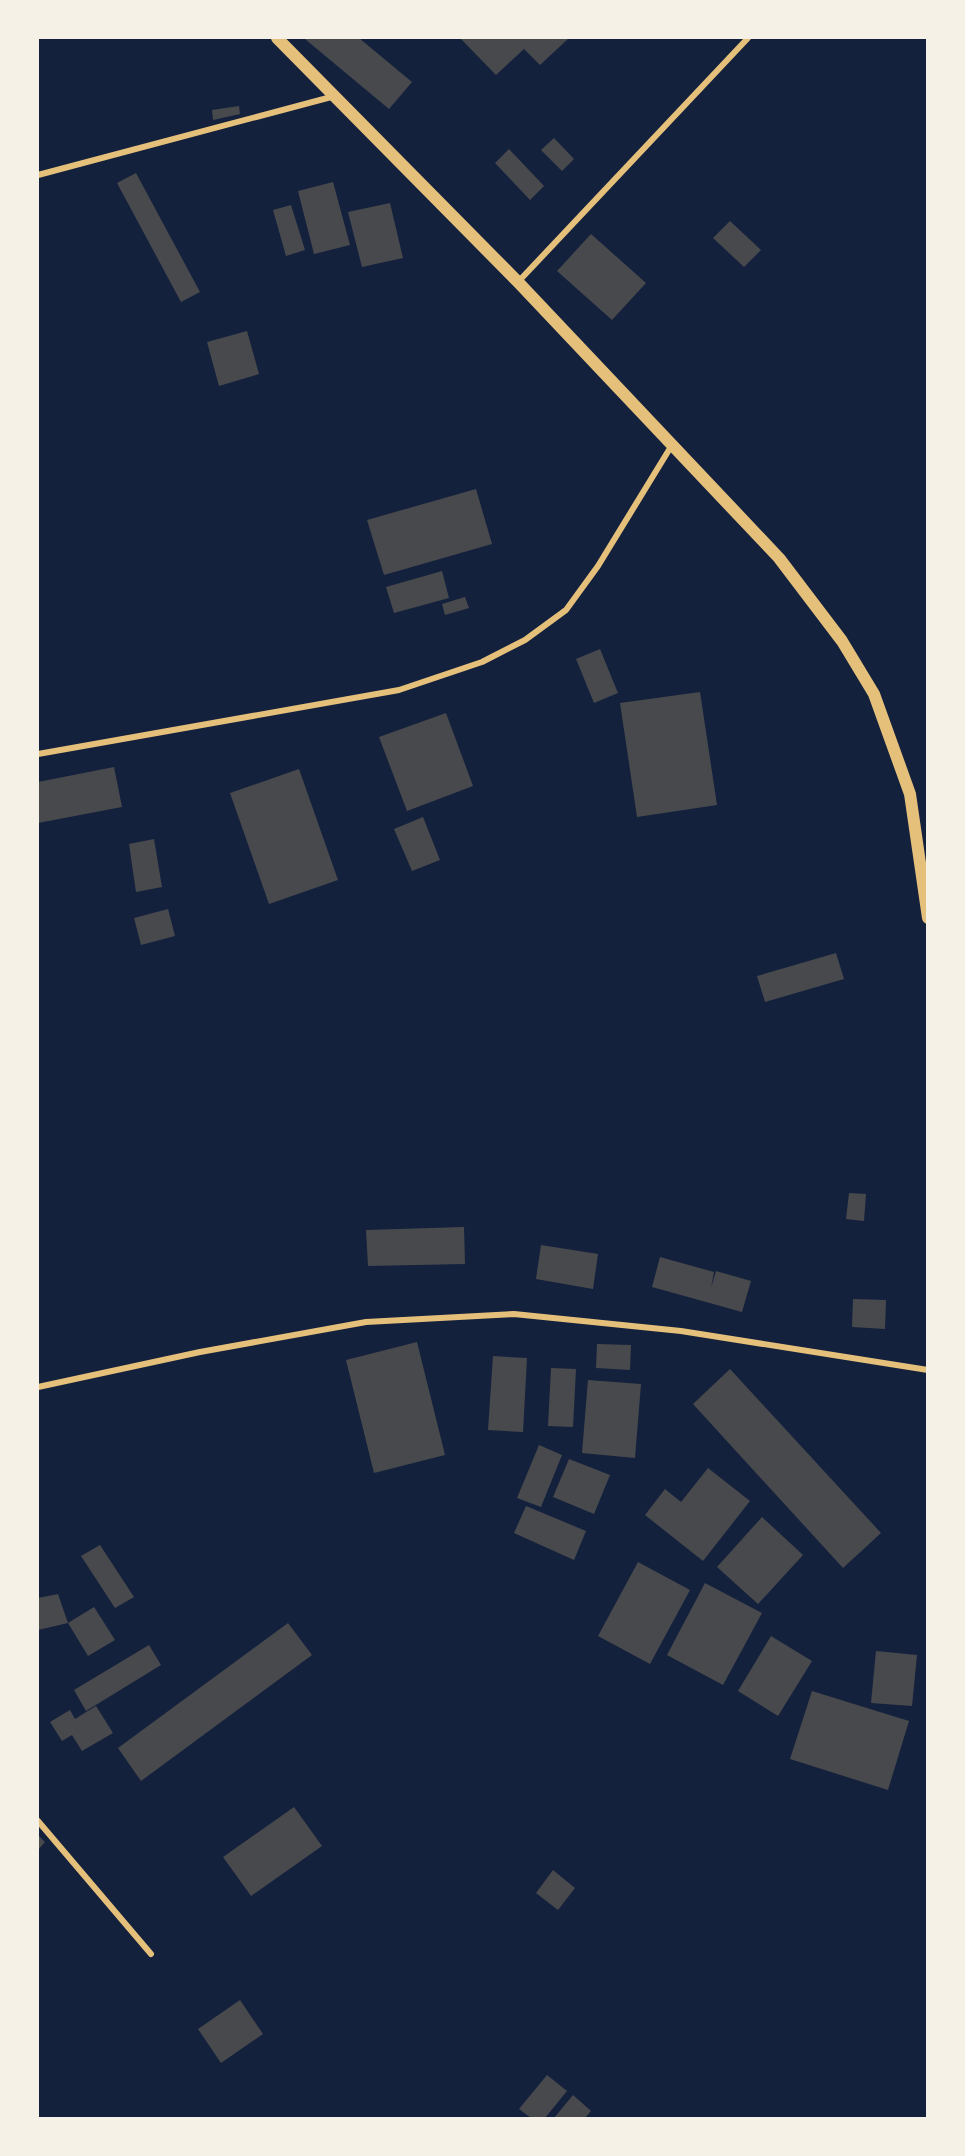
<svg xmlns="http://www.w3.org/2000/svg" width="965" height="2156" font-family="'Exo 2',sans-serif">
<rect width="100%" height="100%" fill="#14213d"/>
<path fill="#48494c" d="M307 38H359L412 82 389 109 305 39Z
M460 38H569L540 65 524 49 496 75Z
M239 106 240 114 213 120 212 110Z
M554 138 574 159 562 171 541 150Z
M509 149 544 186 530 200 495 163Z
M136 173 200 292 181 302 117 183Z
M333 182 350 245 314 254 298 191Z
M390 203 403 258 362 267 348 212Z
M291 205 305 250 286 256 273 210Z
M730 221 761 250 744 267 713 238Z
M591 234 646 283 612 320 557 271Z
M247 331 259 374 219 386 207 342Z
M476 489 492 544 384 575 367 520Z
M442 571 449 598 394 613 386 587Z
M465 597 469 608 445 615 442 604Z
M600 649 618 693 594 703 576 659Z
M700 692 717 805 637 817 620 703Z
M446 713 473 786 407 811 379 737Z
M114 767 122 807 38 823V782Z
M299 769 338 880 269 904 230 793Z
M423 817 440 860 412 871 394 829Z
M154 839 162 887 136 892 129 844Z
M168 909 175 936 141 945 134 918Z
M836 953 844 979 765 1002 757 976Z
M849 1193 866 1194 864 1221 846 1219Z
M464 1227 465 1264 368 1266 366 1230Z
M541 1245 598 1254 593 1289 536 1279Z
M660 1257 714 1272 711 1288 716 1271 751 1281 742 1312 652 1287Z
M853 1299 886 1300 885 1329 852 1327Z
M417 1342 445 1455 374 1473 346 1360Z
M597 1344 631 1345 630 1370 596 1368Z
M493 1356 527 1358 523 1432 488 1430Z
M551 1368 576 1369 573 1427 548 1426Z
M730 1369 881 1533 843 1568 693 1404Z
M588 1380 641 1384 635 1458 582 1453Z
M539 1445 562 1455 541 1507 517 1498Z
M569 1459 610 1475 594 1514 553 1497Z
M708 1468 750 1501 703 1561 645 1515 665 1489 681 1502Z
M526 1506 586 1531 574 1560 514 1533Z
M762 1517 803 1555 758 1604 717 1567Z
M100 1545 134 1597 115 1608 81 1556Z
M638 1562 690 1590 650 1664 598 1636Z
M705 1583 762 1613 723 1685 667 1655Z
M58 1594 68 1623 38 1630V1598Z
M94 1607 115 1640 88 1656 68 1623Z
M288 1623 312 1655 141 1781 118 1748Z
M771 1636 812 1661 778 1716 738 1691Z
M149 1645 161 1665 86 1711 74 1690Z
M876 1651 917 1655 912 1706 871 1703Z
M812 1691 909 1721 888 1790 790 1759Z
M96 1706 113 1733 82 1751 72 1735 62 1741 50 1722 70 1710 75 1719Z
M294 1807 322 1846 251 1896 223 1857Z
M38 1835 45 1842 38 1850Z
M553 1870 575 1888 558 1910 536 1893Z
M240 2000 263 2034 221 2063 198 2029Z
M547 2075 567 2091 545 2118H531L519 2109Z
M573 2095 591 2111 585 2118H554Z"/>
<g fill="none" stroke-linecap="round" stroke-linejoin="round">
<path stroke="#e5c07b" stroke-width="6" d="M38 175 335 96
M518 282 748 38
M38 754 399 690 482 662 525 640 566 610 598 566 672 445
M38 1387 200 1352 366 1322 514 1314 681 1331 928 1370
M38 1821 151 1954"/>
<path stroke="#e5c07b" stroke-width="12" d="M277 38 518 282 779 558 842 641 874 694 910 794 928 918"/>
</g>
<rect width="965" height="2156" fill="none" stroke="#f6f1e7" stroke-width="78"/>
</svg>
